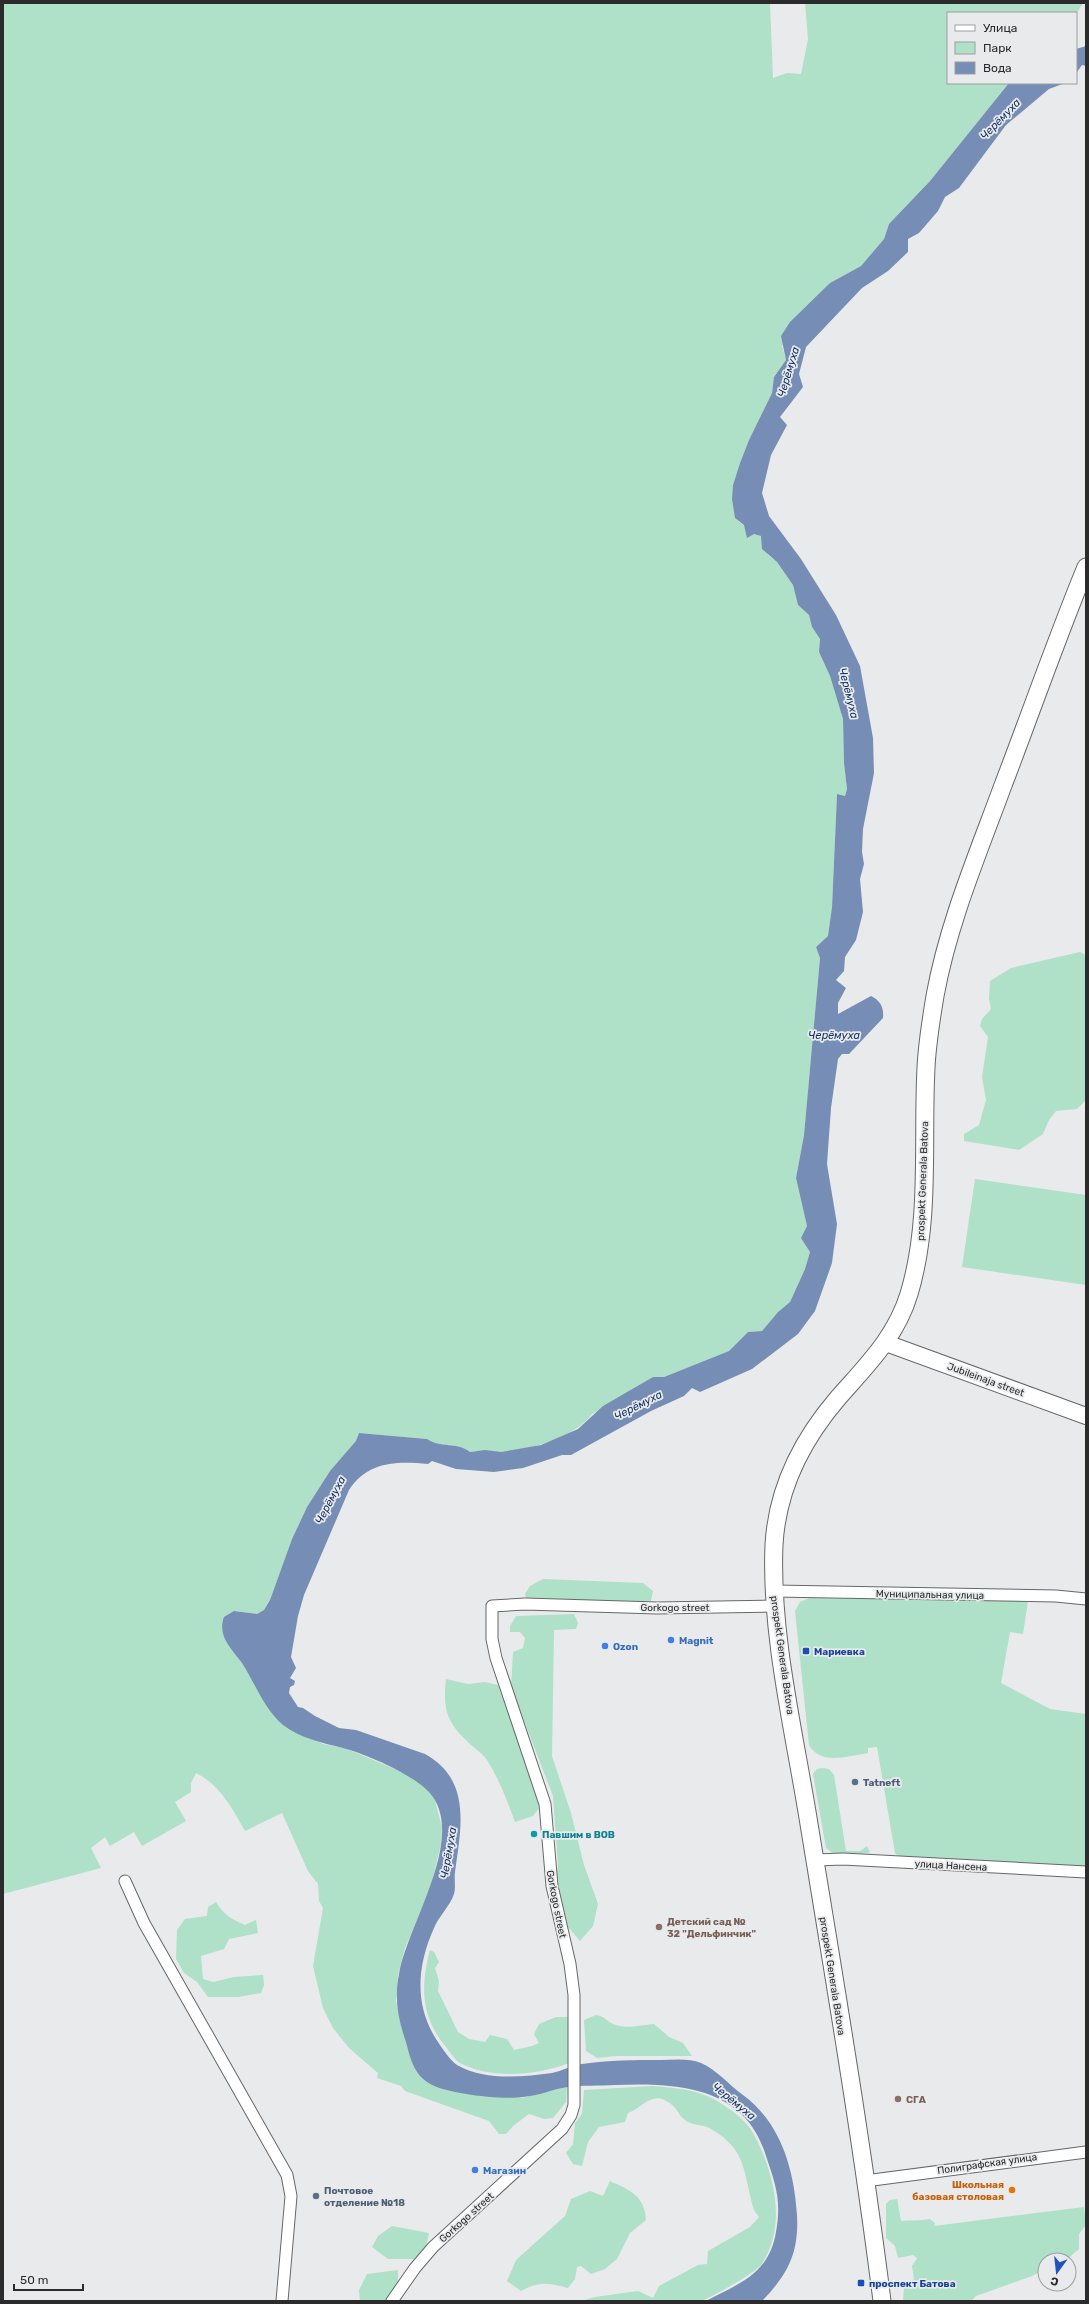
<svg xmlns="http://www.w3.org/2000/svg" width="1089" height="2304" font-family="Rubik,sans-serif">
<rect width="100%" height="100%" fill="#e9eaeb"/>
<path fill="#afe0c8" d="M3 3H770L773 78 787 73 801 74 808 39 805 3H1083L1076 14 948 13V83H1009L930 181 889 224 884 239 861 266 830 283 782 346 786 360 774 377 772 393 749 440 740 463 733 485 735 518 754 534 761 536 768 555 777 562 793 585 798 605 809 615 812 627 820 639 819 652 830 676 843 719 844 763 847 789 845 796 837 794 832 907 828 936 816 947 820 958 804 1135 796 1178 807 1226 802 1238 810 1252 805 1269 790 1302 778 1312 762 1331 748 1332 729 1351 664 1377H653L592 1414C577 1436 528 1451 501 1452 490 1452 481 1450 470 1452 458 1442 440 1448 427 1439L359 1433 357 1441 330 1471 307 1507 292 1539 270 1600 264 1610 257 1614 234 1611 245 1667 270 1710 283 1725 323 1744 345 1748 404 1773 423 1785 434 1797 442 1827 441 1844 430 1890 405 1948 398 1975 396 2001 413 2065 522 2098 567 2087 566 2102 553 2118 544 2119 529 2114 513 2126 506 2134H499L489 2121 405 2091 401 2086 377 2078 378 2073 349 2048 333 2028 323 2008 313 1966 323 1908 319 1901 318 1884 308 1871 282 1813 245 1831C232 1808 220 1785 196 1773L191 1783V1792L175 1802 186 1821 142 1846 134 1832 110 1846 105 1837 91 1848 101 1868 3 1894Z
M1080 952 1086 955V1100L1077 1109 1056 1111 1049 1120 1043 1134 1019 1150 964 1141V1134L979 1125 986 1100 982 1077 988 1037 980 1026 982 1019 991 1009 989 999 990 981 1011 968Z
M975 1179 1086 1195V1285L962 1267Z
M543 1579 643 1583 653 1591 650 1605 527 1601 525 1594 530 1586Z
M809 1598 1028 1601 1023 1634 1010 1632 1001 1683 1050 1709 1086 1714V1870L900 1857 895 1853 877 1747 868 1748V1753C848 1756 821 1766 809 1745L795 1611 800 1602Z
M574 1614 578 1623 576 1629 554 1630 552 1756 571 1813 584 1865 598 1904 593 1926 580 1941 568 1927 556 1879 558 1866 553 1796 511 1687 513 1652 523 1648 525 1638 520 1632H510V1626L516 1616Z
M446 1679 468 1684 485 1682 498 1685 536 1789 539 1808 533 1816 515 1822C507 1800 499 1779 487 1760 482 1753 474 1748 469 1743 446 1722 443 1709 446 1679Z
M822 1768 829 1769 834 1775 846 1851H860L867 1846 870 1852 868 1853 836 1855 826 1848 813 1774 817 1769Z
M216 1902C224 1915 231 1919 245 1925L256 1920 258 1933 229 1939 224 1949 201 1956 203 1979 213 1982 234 1977 263 1975 264 1985 261 1993 238 1997H208L197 1982 184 1973 176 1959 177 1930 185 1919 207 1916 208 1907Z
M430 1950 434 1952 439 1962 435 1968 439 1981 438 1991 458 2032 469 2039 485 2042 490 2035 507 2039 514 2050 532 2046 539 2043 534 2034 539 2024 556 2017H569L570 2063C536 2075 493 2080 460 2063 455 2060 450 2052 446 2047 421 2017 420 1987 430 1950Z
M596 2015C605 2016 608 2023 616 2025 627 2029 642 2025 654 2024L669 2037 683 2043 692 2056H616L597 2058 586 2051 584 2020Z
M653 2086C674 2088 698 2089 717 2101 729 2108 746 2120 753 2133 774 2171 788 2226 761 2265 755 2273 712 2297 701 2301 693 2303 680 2301 671 2301 641 2301 611 2301 581 2301L595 2297 638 2291 653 2298 659 2286 698 2265 707 2264 708 2251 750 2227 759 2217 754 2210C743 2174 748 2150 711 2129 704 2124 692 2126 685 2120 679 2116 677 2108 671 2104 652 2089 644 2107 628 2113L625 2122 599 2127 588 2142 582 2166 573 2164 566 2153 573 2144 575 2123 582 2114 584 2090Z
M610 2181C630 2190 645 2196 646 2220L630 2233 617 2259 605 2269 591 2274 581 2266 577 2267 575 2279 568 2288C549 2283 539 2281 521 2291L507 2281 516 2260 565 2216 571 2199 590 2191 603 2196Z
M897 2199 901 2221C911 2220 920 2221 930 2219L935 2223 934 2226 1084 2207 1086 2225 1079 2234V2249L1066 2260H1045V2269L1032 2276 976 2296 971 2301H903L904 2288 914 2279 912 2266 917 2258 913 2255 898 2258 895 2246 886 2238V2204L890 2200Z
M392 2226 429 2233 426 2247 414 2259H388L372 2247 378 2236Z
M398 2270V2288L389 2301H360L359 2290 367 2274Z"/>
<path fill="#768eb5" d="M1086 46V66L1082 65 1077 72 1076 79V49Z
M1009 83H1065L1049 89 1006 125 959 188 945 197 938 211 919 233 908 239V252L888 271 862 288 806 347 799 374 803 387 780 417 787 425 771 455 762 493 769 516 801 559 836 615 860 666 873 738 874 773 863 829 862 852 864 864 860 879 863 912 856 940 845 957 844 971 836 980 846 988 838 1003V1014L871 996C881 1001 884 1008 883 1018L849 1054H842L838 1059 831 1108 827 1164 837 1224 832 1263 815 1311 798 1334 752 1369 700 1392 692 1388 684 1396 651 1411 571 1455H562L523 1468 494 1472 456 1469 432 1461 428 1464C397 1461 368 1461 349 1490L304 1595 298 1616 291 1657 296 1668 290 1678 295 1681 294 1685 290 1687 289 1693 298 1707 303 1708 315 1716 339 1728 356 1730 425 1754C472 1780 461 1828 455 1872 454 1879 456 1887 454 1894 450 1906 439 1916 434 1928 416 1968 414 2009 440 2045 445 2052 450 2060 457 2065 484 2081 523 2077 552 2073 562 2071 572 2065 582 2064 608 2060 635 2060 661 2060 674 2060 689 2058 701 2063 716 2069 729 2085 743 2095 781 2123 794 2169 797 2215 799 2253 788 2274 762 2301H706C740 2283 769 2274 776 2232 782 2199 775 2183 765 2153 743 2085 674 2083 615 2085 599 2086 584 2085 568 2087 553 2089 538 2096 523 2097 503 2100 443 2094 427 2082 413 2072 410 2057 406 2042 398 2019 394 1998 399 1974 407 1926 464 1843 433 1797 420 1777 366 1754 343 1748 323 1743 300 1738 283 1725 264 1709 255 1683 242 1663 231 1648 217 1636 224 1617L234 1611 257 1614 264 1610 270 1600 292 1539 307 1507 330 1471 356 1441 359 1433 427 1439C440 1448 458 1442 470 1452L485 1450 501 1452 541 1445 578 1429 603 1406 653 1377H664L729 1351 748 1332 762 1331 778 1312 790 1302 805 1269 810 1252 801 1238 807 1226 796 1178 804 1135 820 958 816 947 828 936 832 907 837 794 845 796 847 789 844 763 843 719 830 676 819 652 820 639 812 627 809 615 798 605 793 585 777 562 762 549 761 536 754 534 747 538 744 525 735 518 732 499 733 485 740 463 749 440 772 393 774 377 786 360 781 336 790 322 830 283 861 266 884 239 889 224 930 181Z"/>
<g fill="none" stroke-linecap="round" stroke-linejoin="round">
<defs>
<path id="street" d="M774 1591 1056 1596 1086 1599
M815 1860 843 1859 1086 1872
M125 1881 144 1923 287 2175 291 2196 282 2301
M865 2181 1086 2152
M392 2301 415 2268 433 2247 562 2129 571 2115 574 2105V1995L570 1964 552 1886 545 1804 496 1658 492 1639V1606L525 1604 657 1608 775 1606"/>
<path id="secondary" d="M886 1343 1086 1416"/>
<path id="primary" d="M882 2301C862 2142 835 1983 809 1824 795 1735 770 1635 774 1545 777 1489 802 1440 838 1398 867 1365 896 1337 909 1294 931 1221 922 1143 926 1068 927 1044 931 1020 935 996 948 924 977 856 1002 788 1030 715 1056 640 1086 567"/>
</defs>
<use href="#street" stroke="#666768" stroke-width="13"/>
<use href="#secondary" stroke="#666768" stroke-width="18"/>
<use href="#primary" stroke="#666768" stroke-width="19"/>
<use href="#street" stroke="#fff" stroke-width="11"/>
<use href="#secondary" stroke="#fff" stroke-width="16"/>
<use href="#primary" stroke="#fff" stroke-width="17"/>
</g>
<g fill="#3f7fe0" stroke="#e9eaeb" stroke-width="1.5">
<circle cx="671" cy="1640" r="4"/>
<circle cx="605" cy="1646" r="4"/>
<circle cx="475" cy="2170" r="4"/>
</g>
<g fill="#1a4fb4" stroke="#e9eaeb" stroke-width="1.5">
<rect x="802" y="1647" width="8" height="8" rx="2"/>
<rect x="857" y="2279" width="8" height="8" rx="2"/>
</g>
<g fill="#5c6f8a" stroke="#e9eaeb" stroke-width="1.5">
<circle cx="855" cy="1782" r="4"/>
<circle cx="316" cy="2196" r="4"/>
</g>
<circle fill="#0f9aa8" stroke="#e9eaeb" stroke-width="1.5" cx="534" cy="1834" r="4"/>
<g fill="#8d6e63" stroke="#e9eaeb" stroke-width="1.5">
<circle cx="659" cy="1927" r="4"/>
<circle cx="898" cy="2099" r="4"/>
</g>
<circle fill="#e8710a" stroke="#e9eaeb" stroke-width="1.5" cx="1012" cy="2190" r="4"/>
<g text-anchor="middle" stroke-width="3.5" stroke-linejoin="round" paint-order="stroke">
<g font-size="10" fill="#2b2b2c" stroke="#e9eaeb">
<text transform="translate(922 1181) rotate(-88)" y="4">prospekt Generala Batova</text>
<text transform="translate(986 1379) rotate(20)" y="4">Jubileinaja street</text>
<text transform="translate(930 1594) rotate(1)" y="4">Муниципальная улица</text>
<text x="675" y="1611">Gorkogo street</text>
<text transform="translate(783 1655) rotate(82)" y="4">prospekt Generala Batova</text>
<text transform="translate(951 1865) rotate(3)" y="4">улица Нансена</text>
<text transform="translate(557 1904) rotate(79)" y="4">Gorkogo street</text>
<text transform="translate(833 1976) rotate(81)" y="4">prospekt Generala Batova</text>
<text transform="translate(987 2163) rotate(-8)" y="4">Полиграфская улица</text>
<text transform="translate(466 2217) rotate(-42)" y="4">Gorkogo street</text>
</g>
<g font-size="10" font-weight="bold" fill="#366cbe" stroke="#e9eaeb" text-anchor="start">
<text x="679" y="1644">Magnit</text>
<text x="613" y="1650">Ozon</text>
<text x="483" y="2174">Магазин</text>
</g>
<g font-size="10" font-weight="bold" fill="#164399" stroke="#e9eaeb" text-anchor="start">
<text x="814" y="1655">Мариевка</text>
<text x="869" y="2287">проспект Батова</text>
</g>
<g font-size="10" font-weight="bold" fill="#4e5e75" stroke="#e9eaeb" text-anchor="start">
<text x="863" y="1786">Tatneft</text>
<text x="324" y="2194">Почтовое<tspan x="324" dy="12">отделение №18</tspan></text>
</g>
<g font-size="10" font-weight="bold" fill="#0d838f" stroke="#e9eaeb" text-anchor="start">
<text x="542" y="1838">Павшим в ВОВ</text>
</g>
<g font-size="10" font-weight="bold" fill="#785e54" stroke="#e9eaeb" text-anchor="start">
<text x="667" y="1925">Детский сад №<tspan x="667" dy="12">32 "Дельфинчик"</tspan></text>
<text x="906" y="2103">СГА</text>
</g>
<g font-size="10" font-weight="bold" fill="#c56008" stroke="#e9eaeb" text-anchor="end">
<text x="1004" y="2188">Школьная<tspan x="1004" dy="12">базовая столовая</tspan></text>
</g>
<g font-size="11" font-style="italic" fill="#163466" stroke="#e9eaeb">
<text transform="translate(1000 119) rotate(-46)" y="4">Черёмуха</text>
<text transform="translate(788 372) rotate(-73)" y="4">Черёмуха</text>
<text transform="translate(849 693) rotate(76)" y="4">Черёмуха</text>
<text x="834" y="1039">Черёмуха</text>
<text transform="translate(638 1405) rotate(-27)" y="4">Черёмуха</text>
<text transform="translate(330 1500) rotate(-62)" y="4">Черёмуха</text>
<text transform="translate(448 1853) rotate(-80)" y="4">Черёмуха</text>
<text transform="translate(734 2101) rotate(39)" y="4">Черёмуха</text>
</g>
</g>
<rect width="1089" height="2304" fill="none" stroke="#2b2b2c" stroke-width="8"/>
<rect x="947" y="12" width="130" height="72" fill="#e9eaeb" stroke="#9d9e9f"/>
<rect x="955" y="25" width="20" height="6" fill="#ffffff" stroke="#9d9e9f"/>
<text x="983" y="32" font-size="12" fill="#2b2b2c">Улица</text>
<rect x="955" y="42" width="20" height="12" fill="#afe0c8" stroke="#9d9e9f"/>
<text x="983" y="52" font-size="12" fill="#2b2b2c">Парк</text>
<rect x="955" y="62" width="20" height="12" fill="#768eb5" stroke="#9d9e9f"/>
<text x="983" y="72" font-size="12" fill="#2b2b2c">Вода</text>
<g transform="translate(1057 2272) rotate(195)"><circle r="19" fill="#e9eaeb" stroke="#9d9e9f"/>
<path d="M0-3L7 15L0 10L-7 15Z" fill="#2053c0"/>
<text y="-6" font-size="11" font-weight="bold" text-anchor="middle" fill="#2b2b2c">С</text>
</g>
<path d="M14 2284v6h69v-6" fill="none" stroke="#2b2b2c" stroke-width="2"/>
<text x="20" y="2284" font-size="12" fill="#2b2b2c" stroke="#e9eaeb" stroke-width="3" paint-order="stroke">50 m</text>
</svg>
